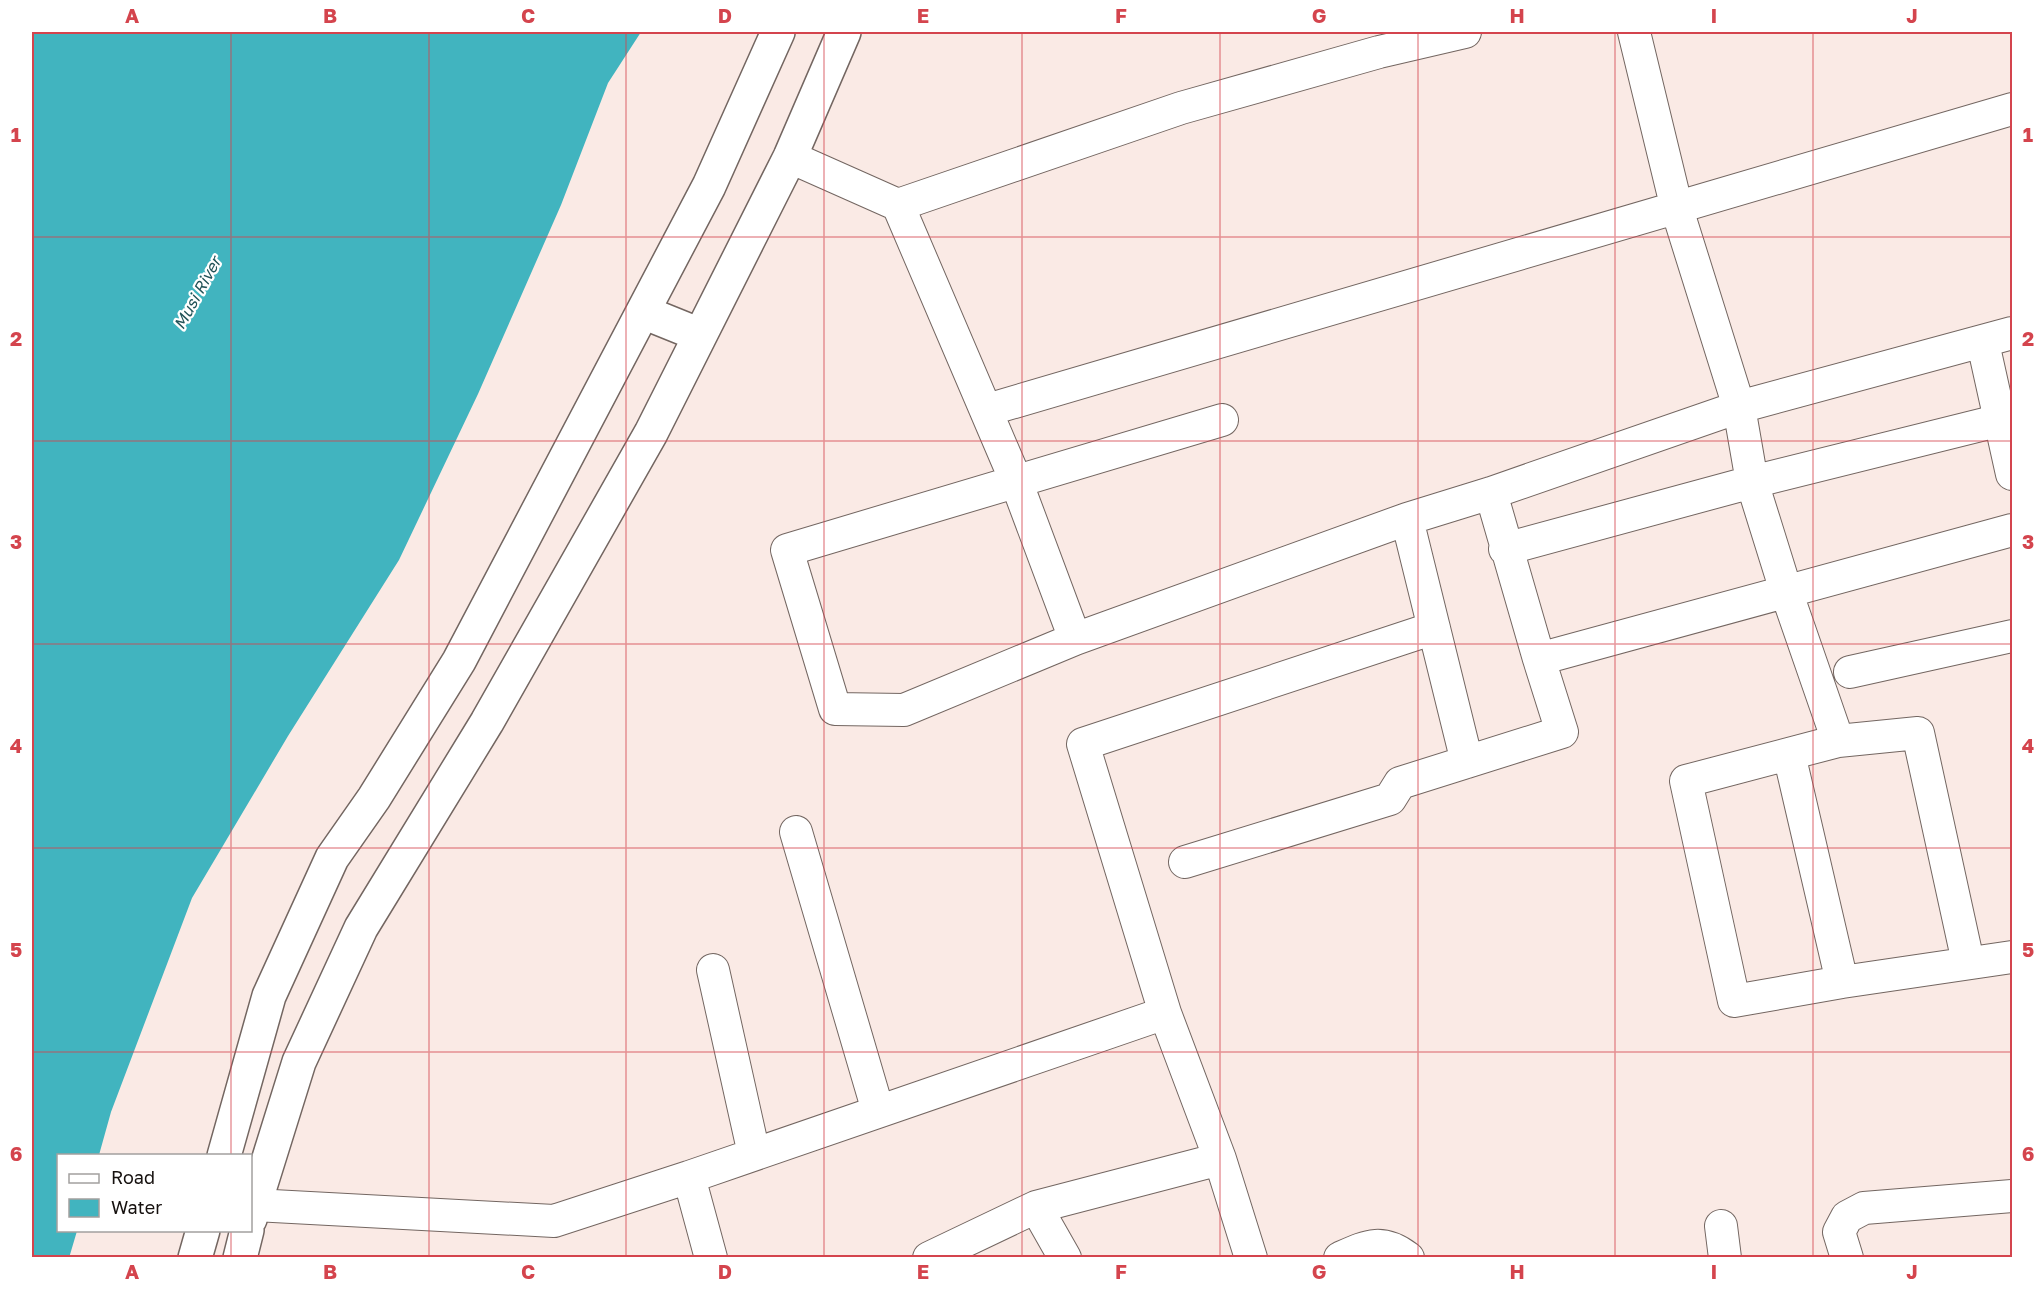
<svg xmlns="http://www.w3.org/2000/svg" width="2044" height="1289" font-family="'Golos Text',sans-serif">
<rect width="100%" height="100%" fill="#faeae5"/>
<path fill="#41b4bf" d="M32 32H641L608 83 561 205 478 394 399 560 288 736 192 898 111 1112 99 1155 58 1156V1230L77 1231 69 1258 32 1257Z"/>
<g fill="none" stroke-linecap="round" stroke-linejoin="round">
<defs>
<path id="minor" d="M1634 32 1677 209 1739 407 1752 482 1786 591 1838 741
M790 157 898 205 1016 481 1075 639
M898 205 1181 108 1379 52 1465 32
M1983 343 2012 474
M987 410 2012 109
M1222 420 787 550 835 709 904 710 1075 639 1407 519 1491 493 1739 407 2012 333
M1491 493 1539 659 2012 530
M1407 519 1467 762
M1505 549 1752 482 2001 420
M1850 672 2012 636
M1789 754 1842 982
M796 832 878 1111
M1185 862 1390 799 1400 783 1562 732 1539 659
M1968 962 1918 733 1838 741 1686 781 1734 1001 1842 982 2012 957
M713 970 754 1154
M254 1205 554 1221 689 1177
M1036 1207 1065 1258
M1721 1226 1725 1258
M711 1258 689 1177 1165 1013
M929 1258 1036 1207 1220 1159
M1251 1258 1220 1159 1165 1013 1083 744 1434 628
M1340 1258C1367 1246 1382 1238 1408 1258
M1847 1258 1839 1232 1847 1217 1864 1208 2012 1196"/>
<path id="tertiary" d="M643 312 700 335
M224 1156 269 996 332 858 374 798 459 661 709 186 778 32
M250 1219 299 1062 361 928 487 722 651 433 790 157 844 32
M195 1258 203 1230
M240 1258 247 1230"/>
</defs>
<use href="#minor" stroke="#736661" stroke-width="34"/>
<use href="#tertiary" stroke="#736661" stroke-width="36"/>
<use href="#minor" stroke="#fff" stroke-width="32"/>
<use href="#tertiary" stroke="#fff" stroke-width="33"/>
</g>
<path fill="none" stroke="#d4444d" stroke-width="1.5" stroke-opacity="0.55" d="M231 32V1156M429 32V1258M626 32V1258M824 32V1258M1022 32V1258M1220 32V1258M1418 32V1258M1615 32V1258M1813 32V1258M32 237H2012M32 441H2012M32 644H2012M32 848H2012M32 1052H2012M231 1230V1258"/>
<g text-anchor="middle" stroke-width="4.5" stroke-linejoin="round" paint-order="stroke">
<g font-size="16" font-style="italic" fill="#225358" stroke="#fff">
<text transform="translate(197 293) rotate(-61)" y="6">Musi River</text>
</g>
</g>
<rect width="2044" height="1289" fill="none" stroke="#ffffff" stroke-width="66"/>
<rect x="57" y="1154" width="195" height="78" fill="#ffffff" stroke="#a2a09f" stroke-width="1.5"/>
<rect x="69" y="1174" width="30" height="9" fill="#ffffff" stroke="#a2a09f" stroke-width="1.5"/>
<text x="111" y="1184" font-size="18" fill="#16110f">Road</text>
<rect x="69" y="1199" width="30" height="18" fill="#41b4bf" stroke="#a2a09f" stroke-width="1.5"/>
<text x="111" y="1214" font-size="18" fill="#16110f">Water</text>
<rect x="33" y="33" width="1978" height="1223" fill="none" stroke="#d4444d" stroke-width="2"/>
<g font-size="20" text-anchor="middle" font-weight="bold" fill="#d4444d">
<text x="132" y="23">A</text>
<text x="330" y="23">B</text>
<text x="528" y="23">C</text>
<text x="725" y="23">D</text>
<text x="923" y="23">E</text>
<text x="1121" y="23">F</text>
<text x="1319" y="23">G</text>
<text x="1517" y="23">H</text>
<text x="1714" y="23">I</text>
<text x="1912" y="23">J</text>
<text x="16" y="142">1</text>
<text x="2028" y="142">1</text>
<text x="16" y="346">2</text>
<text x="2028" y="346">2</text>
<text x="16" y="549">3</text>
<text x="2028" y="549">3</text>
<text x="16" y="753">4</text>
<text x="2028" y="753">4</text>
<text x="16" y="957">5</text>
<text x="2028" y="957">5</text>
<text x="16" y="1161">6</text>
<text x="2028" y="1161">6</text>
<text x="132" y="1279">A</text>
<text x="330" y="1279">B</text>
<text x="528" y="1279">C</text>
<text x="725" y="1279">D</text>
<text x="923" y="1279">E</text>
<text x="1121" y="1279">F</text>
<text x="1319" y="1279">G</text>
<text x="1517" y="1279">H</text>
<text x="1714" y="1279">I</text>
<text x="1912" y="1279">J</text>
</g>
</svg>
